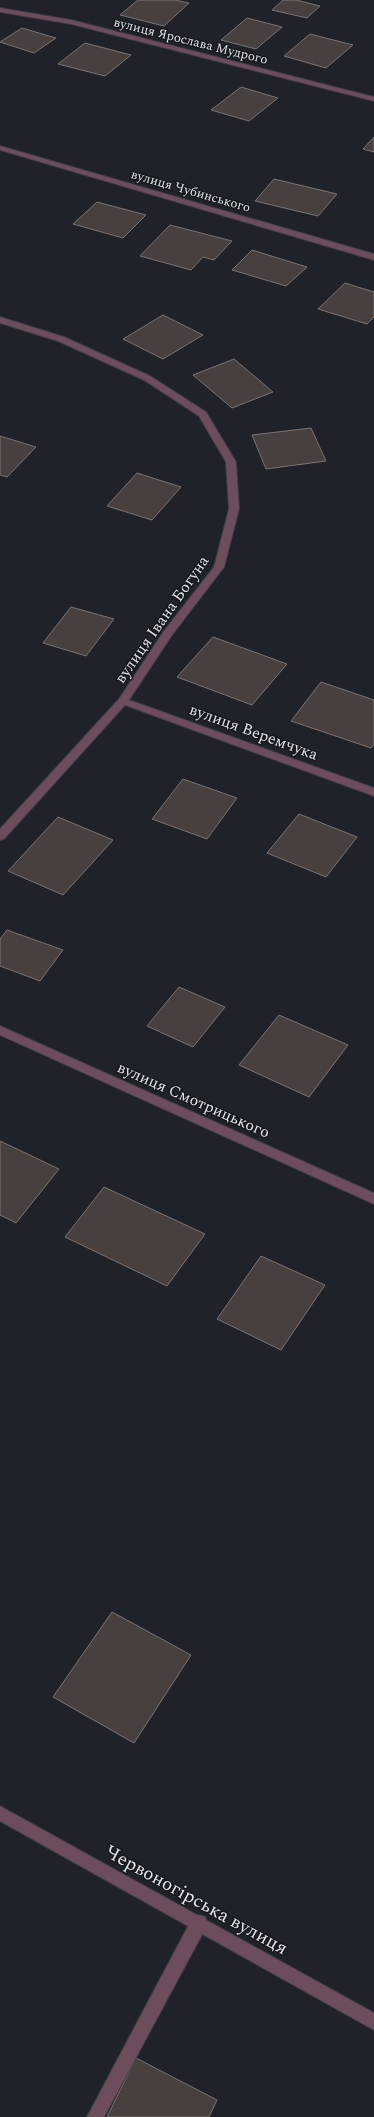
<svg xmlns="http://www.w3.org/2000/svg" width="374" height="2117" font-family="Spectral,serif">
<rect width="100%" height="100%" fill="#1f2228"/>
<path fill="#48403f" stroke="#7c7372" d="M138 0H175L189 3 164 26 120 15Z
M283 0H296L320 6 307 18 272 10Z
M247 18 282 27 256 49 221 40Z
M22 28 56 38 34 53 0 42Z
M310 34 353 45 326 68 284 56Z
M85 43 131 55 105 76 58 64Z
M241 87 278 98 249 121 211 110Z
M374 137V152L363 149Z
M274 179 337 194 318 216 255 201Z
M97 202 146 215 123 238 73 224Z
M170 225 232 241 214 260 203 257 191 270 140 256Z
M252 250 307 267 286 286 232 270Z
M345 283 374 292V317L367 324 318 309Z
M163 315 203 335 163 359 123 339Z
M234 359 273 392 232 408 193 375Z
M311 428 326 461 266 469 252 435Z
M0 436 36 447 7 477 0 475Z
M137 473 181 487 152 520 107 506Z
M71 607 114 619 86 656 43 643Z
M213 637 287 664 252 705 177 677Z
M321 682 374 700V744L371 748 291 721Z
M183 779 237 798 207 839 152 819Z
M299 814 357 837 326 877 267 853Z
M58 817 113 840 63 895 8 871Z
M7 930 63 950 40 981 0 966V939Z
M179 987 225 1007 193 1047 147 1026Z
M279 1015 348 1045 309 1097 239 1065Z
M0 1141 59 1169 16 1223 0 1215Z
M104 1187 205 1234 167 1286 65 1237Z
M261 1256 325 1285 281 1350 217 1319Z
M112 1612 191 1655 134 1743 53 1697Z
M136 2058 217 2100 209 2117H107Z"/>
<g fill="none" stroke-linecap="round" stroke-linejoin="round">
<defs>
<path id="lane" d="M199 1915 205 1917 207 1923 205 1929 104 2117H87L193 1917Z"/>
<path id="street" d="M0 8 71 20 374 97V101L71 24 0 12Z
M0 146 374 254V260L0 150Z
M0 317 64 337 150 376 206 412 236 462 239 509 224 567 172 635 129 700 374 788V796L125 705 4 839 0 840V829L119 699 164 631 214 567 229 509 226 462 199 416 144 380 58 341 0 323Z
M0 1026 374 1193V1204L0 1035Z
M0 1806 374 2013V2030L0 1821Z"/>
</defs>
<use href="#lane" stroke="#3a3d43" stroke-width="2"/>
<use href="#street" stroke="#3a3d43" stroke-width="2"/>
<use href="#lane" fill="#6d4c5b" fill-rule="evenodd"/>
<use href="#street" fill="#6d4c5b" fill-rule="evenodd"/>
</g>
<g text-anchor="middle" stroke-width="3" stroke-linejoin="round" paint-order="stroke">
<g font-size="13" fill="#e1e3e7" stroke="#16191e">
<text transform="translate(191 40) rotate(14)" y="5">вулиця Ярослава Мудрого</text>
<text transform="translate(191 190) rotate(16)" y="5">вулиця Чубинського</text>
</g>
<g font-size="16" fill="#e1e3e7" stroke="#16191e">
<text transform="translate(161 619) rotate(-55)" y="6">вулиця Івана Богуна</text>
<text transform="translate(254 731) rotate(20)" y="6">вулиця Веремчука</text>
<text transform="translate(194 1099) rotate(24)" y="6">вулиця Смотрицького</text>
</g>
<g font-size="19" fill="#e1e3e7" stroke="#16191e">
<text transform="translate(197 1899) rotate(29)" y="7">Червоногірська вулиця</text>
</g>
</g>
</svg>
